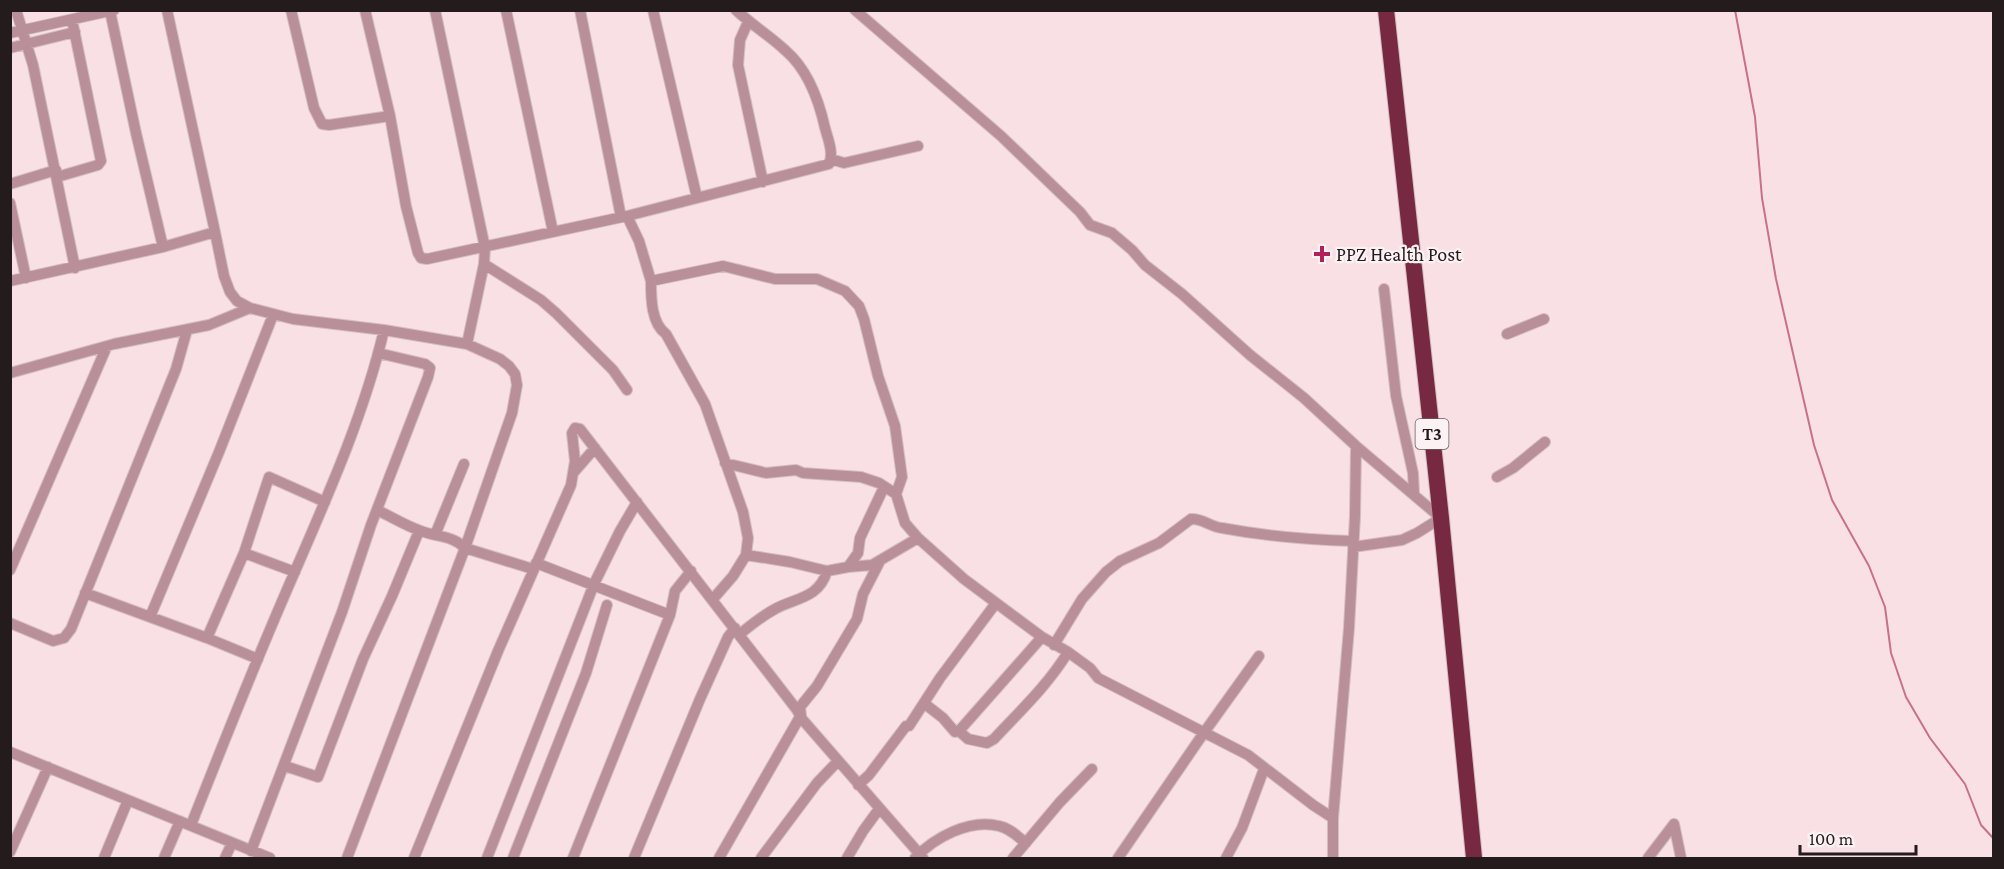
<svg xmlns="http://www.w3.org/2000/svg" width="2004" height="869" font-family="'Crimson Pro',serif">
<rect width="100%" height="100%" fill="#f9e0e5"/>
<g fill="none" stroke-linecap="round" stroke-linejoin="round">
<path stroke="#c87188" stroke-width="2" d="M1735 10 1755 117 1762 198 1776 279 1814 445 1832 500 1869 566 1885 607 1891 653 1906 697 1930 738 1965 784 1981 825 1994 839"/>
<defs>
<path id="minor" d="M16 10 33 65 75 268
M291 10 314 108 322 124 329 125 390 116
M365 10 390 116 406 206 418 253 421 258 427 259 627 216 829 164C834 153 828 139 825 128 819 101 808 70 786 51 770 36 752 25 736 10
M435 10 485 248 484 264 467 344
M506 10 553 232
M580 10 621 217
M653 10 697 198
M855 10 1001 136 1080 212 1090 225 1112 233 1132 250 1145 265 1182 294 1250 355 1304 398 1356 446 1441 518 1417 533 1402 540 1353 547
M110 11 136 133 163 247
M748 22 740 40 738 65 763 182
M10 33 114 10
M10 48 75 32
M831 159 844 163 918 146
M57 177 98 165 101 161 72 20
M10 184 56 170
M10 203 26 278
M627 216 639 241 651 281
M215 232 224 276 230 292 237 301 250 308 293 319 384 330 467 344 500 359 509 366 515 374 517 385 512 413 465 548 347 858
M484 264 541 300 556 313 613 370 627 390
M10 281 163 247 215 232 167 10
M1384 289 1396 396 1413 473 1414 493
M1507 334 1544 319
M10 373 114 344 209 325 250 308
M725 463 766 473 796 470 803 473 861 477 879 483 896 494
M574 472 595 448
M1497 477 1513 468 1545 442
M377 510C392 517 406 526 421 531 437 537 454 536 465 548L533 569
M435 535 464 464
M244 553 295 572
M746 555 790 562 827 571 848 567 872 565 918 538
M536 563 670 615
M848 567 858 553 860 538 884 487
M10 570 107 346
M85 593 207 638 258 659
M713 599 733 576 746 555 748 538 743 512 705 404 666 334C651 323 651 298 651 281L723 266 775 279H817L845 291 859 306 864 319 878 376 895 426 902 477 896 494 905 523 918 538 964 579 1042 637 1068 652 1090 668 1098 678 1248 755 1313 805 1333 818
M150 617 219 452 273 315
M10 623 53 641 64 638 71 629 176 369 187 330
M740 634C751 625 762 616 775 609 794 598 819 599 827 571
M207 638 244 553 269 477 325 502
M1054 645 1082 599 1106 572 1120 561 1159 543 1191 519C1202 518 1211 527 1222 528 1265 536 1309 540 1353 541
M925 704 943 718 955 732 959 731 968 739 987 743 994 739C1020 711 1048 685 1068 652
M959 731 1042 637
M10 752 270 858
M285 766 318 777 363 659 392 596 419 531
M858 785 869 775 906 726H909L940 678 996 603
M1674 824 1681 858
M191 825C220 752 249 678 280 606 318 517 362 424 384 330
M251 851 342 612 371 525 428 377 430 368 425 364 378 353
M10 852 48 767
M104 858 128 800
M164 858 180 821
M225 858 232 843
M414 858 498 651 571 485 575 461 572 433 575 428 580 429 797 710 802 719 923 858
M487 858 594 584 620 531 637 502
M513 858 586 673 607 605
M573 858 670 615 675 591 691 571
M634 858 700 699 728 637 735 628
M719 858 801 715 800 707 817 686 857 619 863 594 880 561
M761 858 817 783 838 761
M847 858 863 831 879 809
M915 858C934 838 970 818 999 826 1010 828 1018 837 1026 843
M1013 858 1060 802 1092 769
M1118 858 1203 734 1259 656
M1226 858 1242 828 1264 769
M1333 858V818L1349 628 1355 516 1356 446
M1648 858 1674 824"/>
<path id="highway" d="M1386 10 1441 518 1474 858"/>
</defs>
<use href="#minor" stroke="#d3bdc1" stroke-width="12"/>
<use href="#highway" stroke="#d3bdc1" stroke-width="18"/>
<use href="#minor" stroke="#b99099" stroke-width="10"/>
<use href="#highway" stroke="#782942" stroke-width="16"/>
</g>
<path fill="#b02259" stroke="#fcf2f4" stroke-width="2" d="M1319 245h6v6h6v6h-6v6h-6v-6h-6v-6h6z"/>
<g text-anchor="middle" stroke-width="4.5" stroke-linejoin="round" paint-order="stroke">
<rect fill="#fcf2f4" stroke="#655c5e" stroke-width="1.5" x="1415.5" y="419" width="33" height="30" rx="4.5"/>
<g font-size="18" font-weight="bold" fill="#241b1d">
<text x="1432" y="440">T3</text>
</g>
<g font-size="20" fill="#241b1d" stroke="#fcf2f4" text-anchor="start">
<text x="1336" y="261">PPZ Health Post</text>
</g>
</g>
<rect width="2004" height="869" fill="none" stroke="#241b1d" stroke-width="24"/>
<path d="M1800 845v9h116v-9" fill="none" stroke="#241b1d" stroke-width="3"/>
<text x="1809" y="845" font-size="18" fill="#241b1d" stroke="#fcf2f4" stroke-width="4.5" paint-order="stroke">100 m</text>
</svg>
